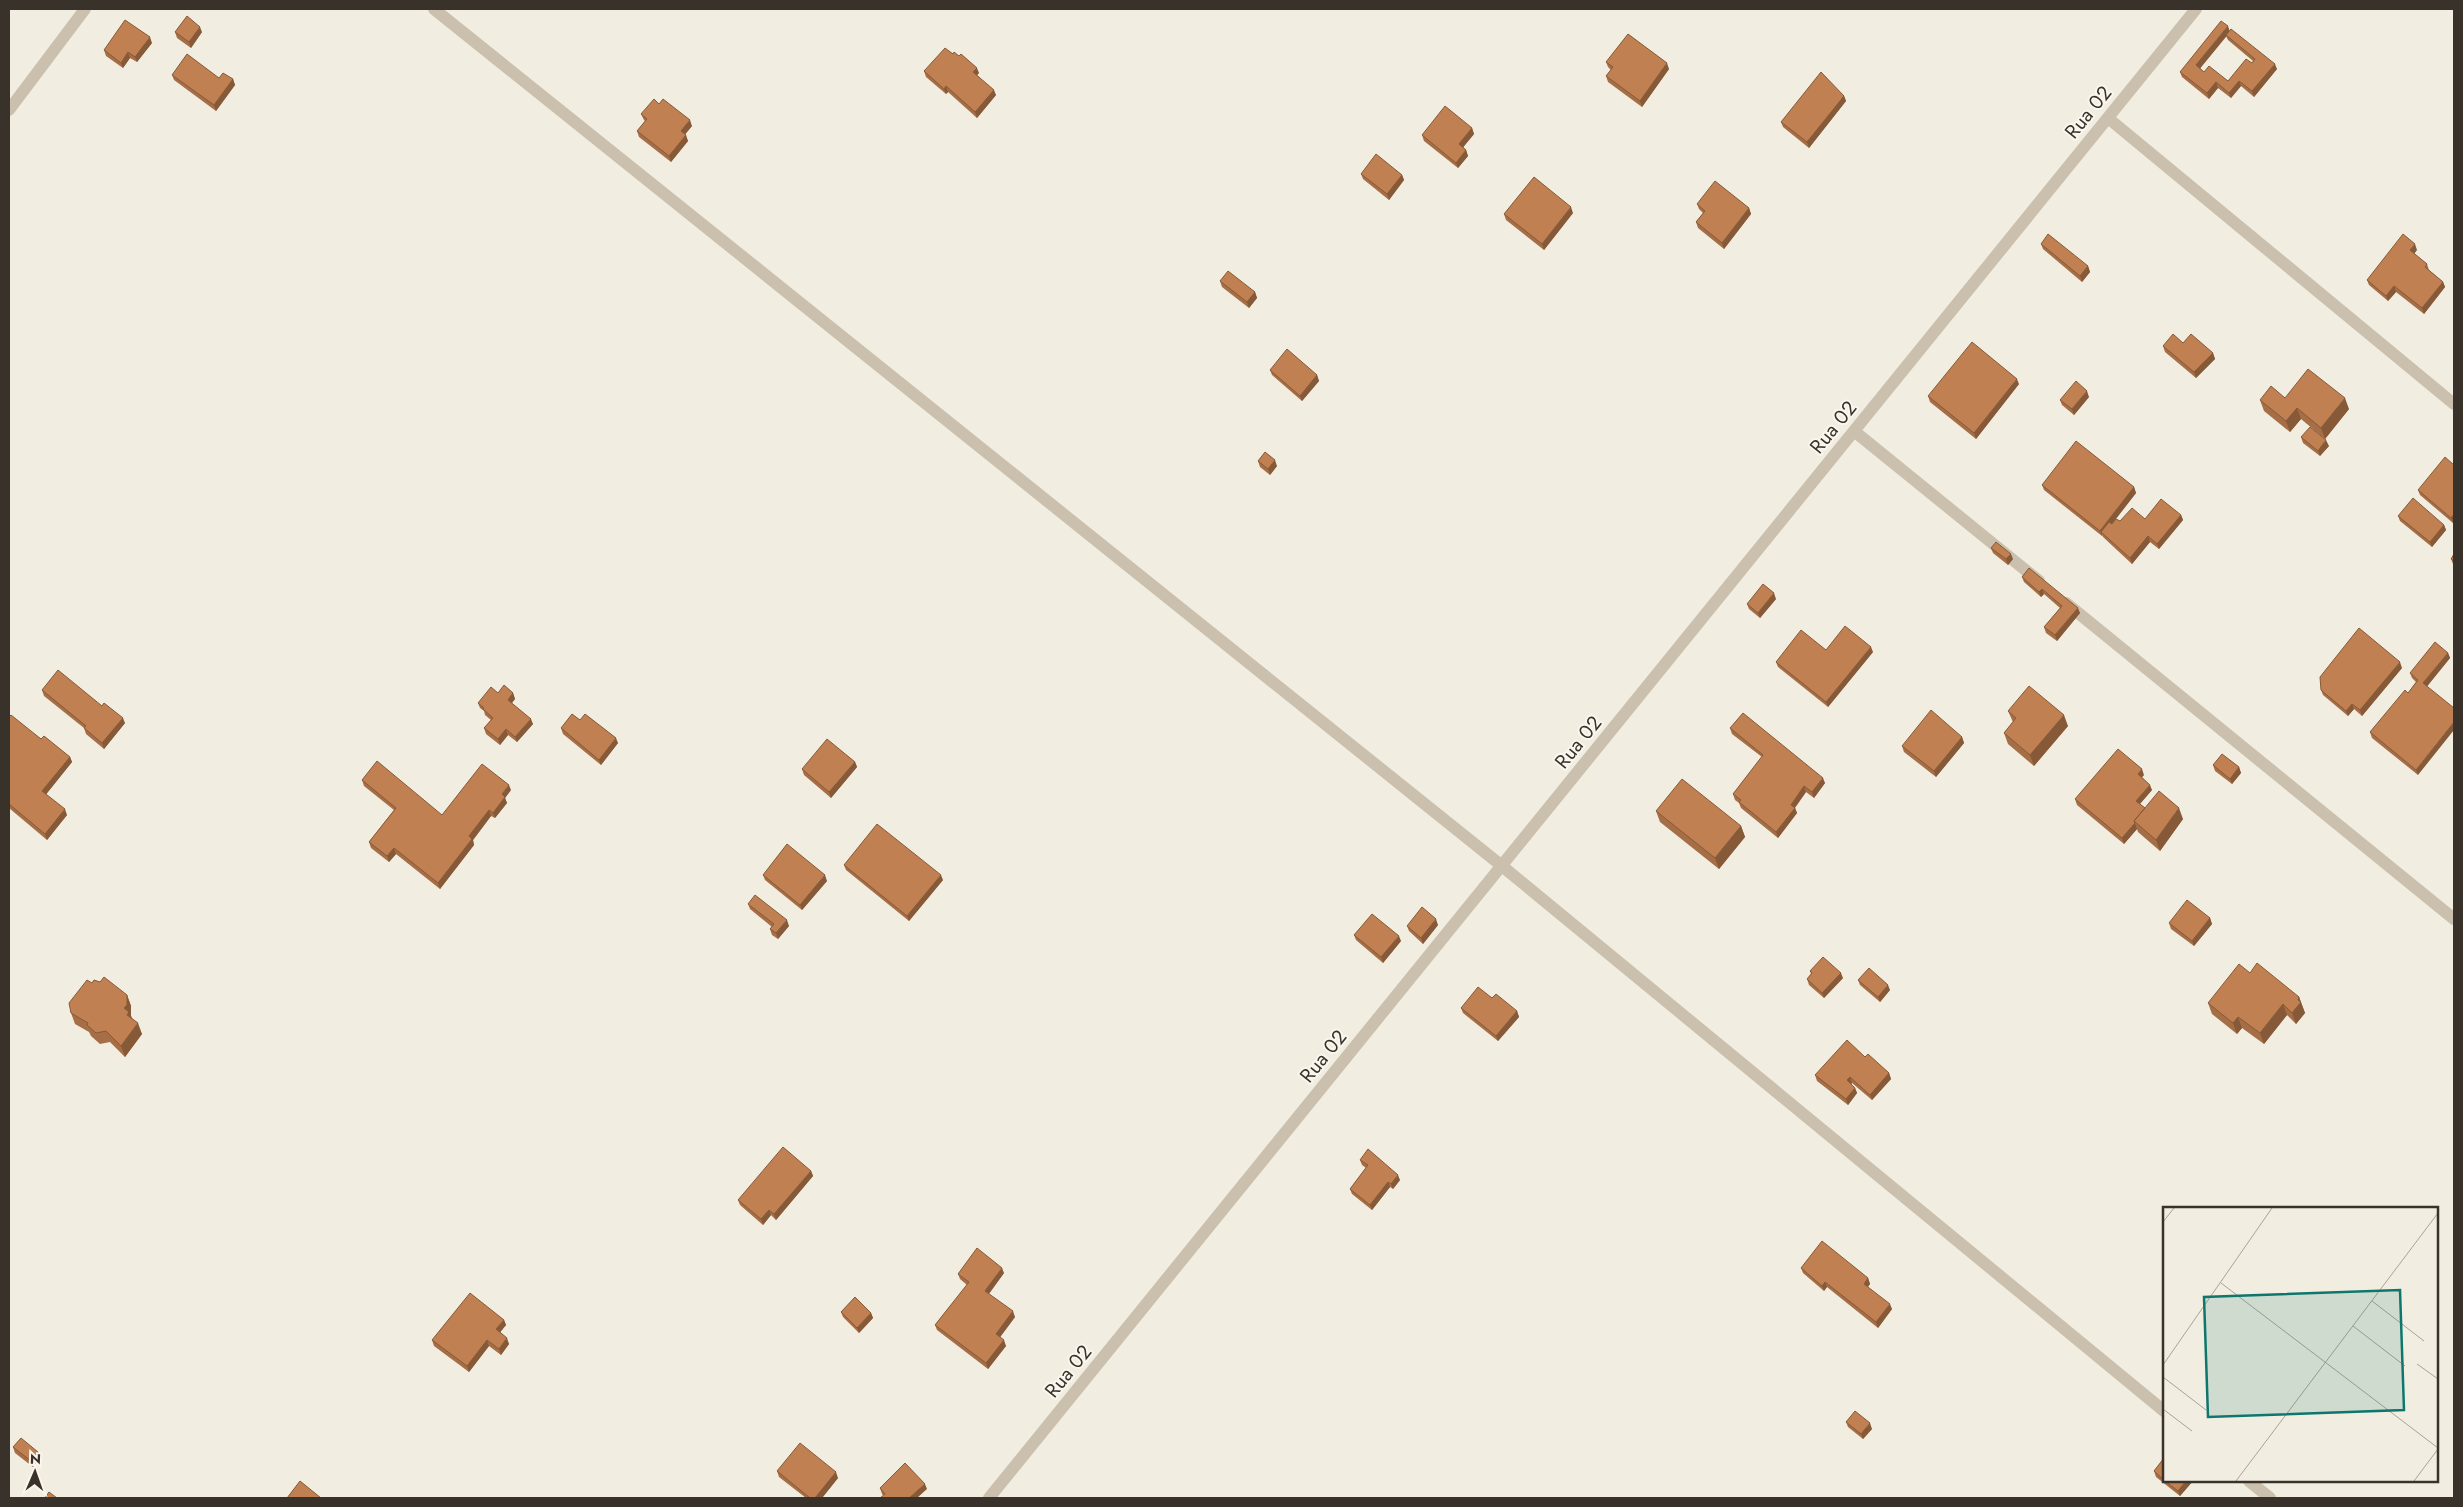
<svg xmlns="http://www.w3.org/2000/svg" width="2463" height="1507" font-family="Jost,sans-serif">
<rect width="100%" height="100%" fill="#f2ede1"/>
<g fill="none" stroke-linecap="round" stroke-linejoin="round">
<path stroke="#cac0ad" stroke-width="12" d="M434 9 1502 866 2164 1411
M9 110 85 9
M2108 118 2454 404
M1854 431 2039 581
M2066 603 2454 919
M2249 1481 2270 1498
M989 1498 2196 9"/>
</g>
<path fill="#a56e46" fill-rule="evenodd" d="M2229 31 2277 69 2254 97 2241 86 2231 98 2218 88 2209 99 2182 77 2180 72ZM2226 36 2228 40 2253 61 2252 63 2228 81 2204 72 2200 68Z
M175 32H202L191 48 177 38Z
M152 43 137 62 130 58 123 68 106 56 104 50Z
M953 54 979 73 977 75 996 95 977 118 948 92 946 94 926 77 924 71Z
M1606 62 1669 69 1642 107 1608 82 1606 76 1611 70 1608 67Z
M172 75 233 79 235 85 216 111 174 80Z
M1844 96 1846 101 1809 148 1783 127 1781 122Z
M659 104 692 126 685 134 688 141 671 162 639 137 637 131 645 121 644 120 641 114Z
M1472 128 1474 134 1463 147 1466 150 1468 156 1458 168 1424 141 1422 135Z
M1361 174 1402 175 1404 180 1389 200 1363 179Z
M1697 204 1749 208 1751 214 1724 249 1698 228 1696 222 1703 213 1699 209Z
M1573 213 1544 250 1506 220 1504 214Z
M2041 244 2088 266 2090 272 2082 282 2043 249Z
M2417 250 2414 254 2427 264 2429 270 2443 282 2445 287 2424 314 2396 292 2388 301 2369 285 2367 280Z
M1220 281 1255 292 1257 298 1249 308 1222 287Z
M2163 346 2213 353 2215 359 2196 378 2165 352Z
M1270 370 1317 375 1319 381 1302 401 1272 375Z
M2019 384 1976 439 1930 402 1928 396Z
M2089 397 2074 415 2062 405 2060 400Z
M2285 398 2349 409 2325 439 2301 419 2290 432 2264 411 2260 400Z
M2301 437 2329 446 2320 456 2303 443Z
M1258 461 1277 466 1270 475 1260 467Z
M2454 465V522L2453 523 2420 495 2418 490Z
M2042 485 2134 487 2136 493 2112 524 2120 521 2181 515 2183 520 2159 549 2150 542 2132 564 2103 537 2102 535V536L2044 490Z
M2398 516 2444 525 2446 530 2432 547 2400 521Z
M1991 548 2013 559 2008 565 1993 553Z
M2454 554V565L2453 564 2451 559Z
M2029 568 2080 613 2057 641 2046 633 2044 627 2060 608 2044 594 2041 597 2024 582 2022 577Z
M1776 599 1760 618 1749 609 1747 604Z
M1826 650 1873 652 1828 707 1778 667 1776 662Z
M2448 653 2450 658 2427 686 2418 775 2372 738 2370 732 2408 693 2416 682 2412 678 2410 673Z
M2402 668 2362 716 2354 709 2348 716 2323 695 2321 690Z
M42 690 102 706 125 723 104 749 86 734 84 728 44 696Z
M498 693H513L515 699 512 703 533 724 517 742 508 735 500 745 486 734 484 728 491 720 485 715 484 711 480 708 478 703Z
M2008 711 2068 726 2034 766 2008 744 2004 733 2013 722Z
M9 717 41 739 70 757 72 762 46 794 67 815 47 840 9 808Z
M580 720 618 743 601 765 563 734 561 728Z
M1730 728 1825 783 1814 798 1806 792 1795 808 1797 813 1778 838 1741 808 1739 803 1735 800 1733 794 1762 757 1732 734Z
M1962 737 1964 743 1936 777 1904 752 1902 746Z
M855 762 857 767 831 798 804 775 802 769Z
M2213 765 2239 767 2241 773 2232 784 2215 771Z
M2144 775 2142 777 2152 790 2140 804 2145 808 2183 819 2160 851 2138 832 2137 829 2124 844 2077 805 2075 799Z
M362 780 442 815 511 790 505 798 507 803 495 818 491 816 473 840 474 845 440 889 396 854 389 862 371 848 369 842 394 810 364 786Z
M1656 811 1741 826 1745 837 1719 869 1660 822Z
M844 865 943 880 909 921 846 870Z
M763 875 827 881 802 910 765 880Z
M748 904 789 926 778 939 772 935 770 929 772 927 750 909Z
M2210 918 2212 924 2194 946 2171 929 2169 923Z
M1438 925 1423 944 1409 931 1407 926Z
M1354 935 1401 941 1383 963 1356 940Z
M1810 971 1843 978 1824 998 1809 985 1807 979 1811 974Z
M2250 973 2299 997 2305 1013 2296 1024 2287 1015 2264 1044 2242 1028 2237 1034 2212 1014 2208 1003Z
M1858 980 1890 990 1880 1002 1860 985Z
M92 983 127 995 131 1006V1016L132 1018 142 1034 125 1057 110 1042 100 1044 91 1036 89 1032 75 1024 71 1013Z
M1492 998 1517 1011 1519 1017 1498 1041 1463 1013 1461 1008Z
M1865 1057 1889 1073 1891 1079 1872 1100 1852 1083 1851 1084 1855 1088 1857 1093 1848 1105 1817 1081 1815 1075Z
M1360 1160 1400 1180 1393 1189 1390 1187 1372 1210 1352 1194 1350 1189 1366 1168 1362 1165Z
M811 1171 813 1176 776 1220 771 1215 763 1225 740 1205 738 1200Z
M1801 1268 1868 1278 1870 1284 1868 1287 1892 1309 1878 1328 1827 1287 1824 1291 1803 1273Z
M1004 1273 989 1294 1015 1317 1000 1337 1006 1346 988 1369 937 1330 935 1325 967 1285 960 1279 958 1274Z
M841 1312 871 1313 873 1318 859 1333 843 1317Z
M504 1320 506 1325 500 1332 509 1344 501 1355 489 1346 469 1372 434 1346 432 1340Z
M1846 1422 1872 1429 1863 1439 1848 1427Z
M13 1447 38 1452 40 1458 33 1467 15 1453Z
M2164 1458V1481H2193L2180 1496 2156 1477 2154 1471Z
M777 1471 838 1478 822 1498H806L779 1477Z
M880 1488 927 1489 883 1495 882 1494Z"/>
<path fill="#865a39" d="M2228 26 2230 32 2198 71 2196 65Z
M200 27 202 32 191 48 189 42Z
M150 37 152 43 137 62 135 57Z
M128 52 130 58 123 68 121 63Z
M1667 63 1669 69 1642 107 1640 101Z
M2275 64 2277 69 2254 97 2252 91Z
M977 68 979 73 975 77 973 72Z
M233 79 235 85 216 111 214 105Z
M2239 81 2241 86 2231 98 2229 93Z
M2216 82 2218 88 2209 99 2207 93Z
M946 86 948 92 946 94 944 89Z
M994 90 996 95 977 118 975 112Z
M1844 96 1846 101 1809 148 1807 142Z
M690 120 692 126 683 137 681 131Z
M1472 128 1474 134 1461 150 1459 144Z
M686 135 688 141 671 162 669 156Z
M1466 150 1468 156 1458 168 1456 163Z
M1402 175 1404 180 1389 200 1387 194Z
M1571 207 1573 213 1544 250 1542 244Z
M1749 208 1751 214 1724 249 1722 243Z
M2415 244 2417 250 2412 256 2410 250Z
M2088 266 2090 272 2082 282 2080 276Z
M2443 282 2445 287 2424 314 2422 308Z
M2394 286 2396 292 2388 301 2386 296Z
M1255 292 1257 298 1249 308 1247 302Z
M2213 353 2215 359 2196 378 2194 372Z
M1317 375 1319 381 1302 401 1300 396Z
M2017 379 2019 384 1976 439 1974 433Z
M2087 391 2089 397 2074 415 2072 409Z
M2345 398 2349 409 2325 439 2321 428Z
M2297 408 2301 419 2290 432 2286 421Z
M2326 440 2329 446 2320 456 2318 451Z
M1275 460 1277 466 1270 475 1268 469Z
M2134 487 2136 493 2104 534 2101 532 2102 535V536L2100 531Z
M2454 514V522L2453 523 2451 518Z
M2181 515 2183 520 2159 549 2157 544Z
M2444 525 2446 530 2432 547 2430 542Z
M2148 536 2150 542 2132 564 2130 558Z
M2011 554 2013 559 2008 565 2006 559Z
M2042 589 2044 594 2041 597 2039 592Z
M1774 593 1776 599 1760 618 1758 613Z
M2078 608 2080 613 2057 641 2055 635Z
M1871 647 1873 652 1828 707 1826 702Z
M2448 653 2450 658 2425 689 2423 683Z
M2400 662 2402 668 2362 716 2360 710Z
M513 693 515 699 510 705 508 700Z
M2352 704 2354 709 2348 716 2346 711Z
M2064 715 2068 726 2034 766 2030 755Z
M123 718 125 723 104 749 102 743Z
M531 719 533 724 517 742 515 737Z
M2454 722V730L2418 775 2416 770Z
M506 729 508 735 500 745 498 739Z
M1962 737 1964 743 1936 777 1934 771Z
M616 738 618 743 601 765 599 760Z
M70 757 72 762 44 797 42 791Z
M855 762 857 767 831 798 829 792Z
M2239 767 2241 773 2232 784 2230 779Z
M2142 769 2144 775 2140 779 2138 774Z
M1823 778 1825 783 1814 798 1812 792Z
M509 785 511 790 505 798 507 803 495 818 493 813 502 794Z
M2150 785 2152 790 2138 806 2136 801Z
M1804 786 1806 792 1793 810 1791 805Z
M1795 808 1797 813 1778 838 1776 832Z
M2179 808 2183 819 2160 851 2156 840Z
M65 809 67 815 47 840 45 834Z
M489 810 491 816 473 840 474 845 440 889 438 883 469 836Z
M2135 823 2137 829 2124 844 2122 838Z
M1741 826 1745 837 1719 869 1715 858Z
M394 848 396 854 389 862 387 856Z
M825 875 827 881 802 910 800 905Z
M941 875 943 880 909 921 907 916Z
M2210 918 2212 924 2194 946 2192 941Z
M1436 919 1438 925 1423 944 1421 938Z
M787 920 789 926 778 939 776 933Z
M1399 936 1401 941 1383 963 1381 957Z
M1841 973 1843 978 1824 998 1822 993Z
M1888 985 1890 990 1880 1002 1878 997Z
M127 995 131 1006V1016L133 1023 131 1026 124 1008Z
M2299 997 2305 1013 2296 1024 2292 1013Z
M2283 1004 2287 1015 2264 1044 2260 1033Z
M1517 1011 1519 1017 1498 1041 1496 1036Z
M2238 1017 2242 1028 2237 1034 2233 1023Z
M138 1023 142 1034 125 1057 121 1046Z
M1889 1073 1891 1079 1872 1100 1870 1095Z
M1850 1077 1852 1083 1849 1086 1847 1080Z
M1855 1088 1857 1093 1848 1105 1846 1099Z
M811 1171 813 1176 776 1220 774 1214Z
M1398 1175 1400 1180 1393 1189 1391 1184Z
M1388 1182 1390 1187 1372 1210 1370 1205Z
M769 1210 771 1215 763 1225 761 1219Z
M1002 1268 1004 1273 987 1296 985 1291Z
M1868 1278 1870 1284 1866 1289 1864 1284Z
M1825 1282 1827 1287 1824 1291 1822 1286Z
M1890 1304 1892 1309 1878 1328 1876 1322Z
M1013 1311 1015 1317 998 1340 996 1334Z
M871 1313 873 1318 859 1333 857 1328Z
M504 1320 506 1325 498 1335 496 1329Z
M507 1338 509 1344 501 1355 499 1349Z
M487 1340 489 1346 469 1372 467 1366Z
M1004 1340 1006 1346 988 1369 986 1363Z
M1870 1423 1872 1429 1863 1439 1861 1434Z
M38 1452 40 1458 33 1467 31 1461Z
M836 1472 838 1478 822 1498H815Z
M2186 1481H2193L2180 1496 2178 1491Z
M925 1484 927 1489 917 1498H909Z"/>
<path fill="#c08051" stroke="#865a39" d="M187 16 200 27 189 42 175 32Z
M125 20 150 37 135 57 128 52 121 63 104 50Z
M2221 21 2228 26 2196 65 2204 72 2209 66 2228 81 2246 59 2252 63 2255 59 2226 35 2231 29 2275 64 2252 91 2239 81 2229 93 2216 82 2207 93 2180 72Z
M1628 34 1667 63 1640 101 1606 76 1613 67 1606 62Z
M945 48 953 54 954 52 959 56 961 54 977 68 973 72 994 90 975 112 946 86 944 89 924 71Z
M187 54 219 78 223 73 233 79 214 105 172 75Z
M1821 72 1844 96 1807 142 1781 122Z
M654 99 659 104 663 99 690 120 681 131 686 135 669 156 637 131 647 119 641 114Z
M1445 106 1472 128 1459 144 1466 150 1456 163 1422 135Z
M1376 154 1402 175 1387 194 1361 174Z
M1534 177 1571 207 1542 244 1504 214Z
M1715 181 1749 208 1722 243 1696 222 1705 211 1697 204Z
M2048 234 2088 266 2080 276 2041 244Z
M2403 234 2415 244 2410 250 2427 264 2425 267 2443 282 2422 308 2394 286 2386 296 2367 280Z
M1228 271 1255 292 1247 302 1220 281Z
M2173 334 2183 343 2191 334 2213 353 2194 372 2163 346Z
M1972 342 2017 379 1974 433 1928 396Z
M1287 349 1317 375 1300 396 1270 370Z
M2308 369 2345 398 2321 428 2297 408 2286 421 2260 400 2271 386 2285 398Z
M2076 381 2087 391 2072 409 2060 400Z
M2310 427 2326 440 2318 451 2301 437Z
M2076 441 2134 487 2100 531 2042 485Z
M1265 452 1275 460 1268 469 1258 461Z
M2445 457 2454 465V514L2451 518 2418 490Z
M2413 498 2444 525 2430 542 2398 516Z
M2161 499 2181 515 2157 544 2148 536 2130 558 2101 532 2109 522 2112 524 2116 519 2120 521 2132 508 2145 519Z
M1996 542 2011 554 2006 559 1991 548Z
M2454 554V561L2451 559Z
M2029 568 2078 608 2055 635 2044 627 2062 606 2042 589 2039 592 2022 577Z
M1763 584 1774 593 1758 613 1747 604Z
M1845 626 1871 647 1826 702 1776 662 1801 630 1826 650Z
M2359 628 2400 662 2360 710 2352 704 2346 711 2321 690 2320 677Z
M2435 642 2448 653 2423 683 2454 708V722L2416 770 2370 732 2405 690 2408 693 2418 680 2410 673Z
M58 670 102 706 104 703 123 718 102 743 84 728 86 726 42 690Z
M504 685 513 693 508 700 531 719 515 737 506 729 498 739 484 728 493 718 483 709 484 708 478 703 491 687 498 693Z
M2029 686 2064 715 2030 755 2004 733 2016 718 2008 711Z
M1931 710 1962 737 1934 771 1902 746Z
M1743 713 1823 778 1812 792 1804 786 1791 805 1795 808 1776 832 1739 802 1741 800 1733 794 1763 755 1730 728Z
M572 714 580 720 585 714 616 738 599 760 561 728Z
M11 715 41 739 44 736 70 757 42 791 65 809 45 834 9 804V717Z
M827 739 855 762 829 792 802 769Z
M2118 749 2142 769 2138 774 2150 785 2136 801 2145 808 2134 821 2135 823 2122 838 2075 799Z
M2222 754 2239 767 2230 779 2213 765Z
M377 761 442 815 482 764 509 785 502 794 505 797 493 813 489 810 469 836 472 839 438 883 394 848 387 856 369 842 396 808 362 780Z
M1682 779 1741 826 1715 858 1656 811Z
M2159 791 2179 808 2156 840 2134 821Z
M877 824 941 875 907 916 844 865Z
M787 844 825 875 800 905 763 875Z
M755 895 787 920 776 933 770 929 774 924 748 904Z
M2187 900 2210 918 2192 941 2169 923Z
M1422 907 1436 919 1421 938 1407 926Z
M1372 914 1399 936 1381 957 1354 935Z
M1823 957 1841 973 1822 993 1807 979 1812 973 1810 971Z
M2257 963 2299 997 2298 1000 2301 1002 2292 1013 2283 1004 2260 1033 2238 1017 2233 1023 2208 1003 2239 964 2250 973Z
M1869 968 1888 985 1878 997 1858 980Z
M104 977 127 995V1005L124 1008 129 1012 127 1015 138 1023 121 1046 106 1031 96 1033 87 1025 88 1023 71 1013 69 1003 87 980 92 983 94 980 100 982Z
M1478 987 1492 998 1496 994 1517 1011 1496 1036 1461 1008Z
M1847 1040 1865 1057 1868 1054 1889 1073 1870 1095 1850 1077 1847 1080 1855 1088 1846 1099 1815 1075Z
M783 1147 811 1171 774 1214 769 1210 761 1219 738 1200Z
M1368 1149 1398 1175 1391 1184 1388 1182 1370 1205 1350 1189 1368 1165 1360 1160Z
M1822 1241 1868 1278 1864 1284 1890 1304 1876 1322 1825 1282 1822 1286 1801 1268Z
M977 1248 1002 1268 985 1291 1013 1311 996 1334 1004 1340 986 1363 935 1325 969 1282 958 1274Z
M470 1293 504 1320 496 1329 507 1338 499 1349 487 1340 467 1366 432 1340Z
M855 1297 871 1313 857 1328 841 1312Z
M1855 1411 1870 1423 1861 1434 1846 1422Z
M21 1438 38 1452 31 1461 13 1447Z
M800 1443 836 1472 815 1498H810L777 1471Z
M2164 1458V1480L2154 1471Z
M905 1463 925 1484 909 1498H880L885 1494 880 1488Z
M300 1481 321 1498H287Z
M2165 1481H2186L2178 1491Z
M49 1492 57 1498H45Z"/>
<g text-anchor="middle" stroke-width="4" stroke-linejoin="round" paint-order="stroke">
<g font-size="20" fill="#39322b" stroke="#faf6ee">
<text transform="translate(2088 112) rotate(-51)" y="7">Rua 02</text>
<text transform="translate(1833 427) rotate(-51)" y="7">Rua 02</text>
<text transform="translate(1578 742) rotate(-51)" y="7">Rua 02</text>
<text transform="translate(1323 1056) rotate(-51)" y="7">Rua 02</text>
<text transform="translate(1068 1371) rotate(-51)" y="7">Rua 02</text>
</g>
</g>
<g transform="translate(2163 1207)">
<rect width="275" height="275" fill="#f2ede1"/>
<path fill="none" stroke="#a8a298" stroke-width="1" d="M0 15 11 1M58 76 275 241M209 94 261 134M190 119 242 159M254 157 275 172M0 158 109 1M0 170 43 203M0 202 29 224M73 274 275 6M251 274 275 242"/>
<path fill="#0f766e" fill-opacity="0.15" stroke="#0f766e" stroke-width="2.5" d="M237 83 241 203 45 210 41 90Z"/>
<rect width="275" height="275" fill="none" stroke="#39322b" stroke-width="2.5"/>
</g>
<rect width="2463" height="1507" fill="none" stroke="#39322b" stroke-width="20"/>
<g transform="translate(35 1472) rotate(2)" stroke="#faf6ee" stroke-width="4" paint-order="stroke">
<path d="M0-4L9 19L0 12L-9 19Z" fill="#39322b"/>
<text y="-8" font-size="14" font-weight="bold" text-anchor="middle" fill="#39322b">N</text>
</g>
</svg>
